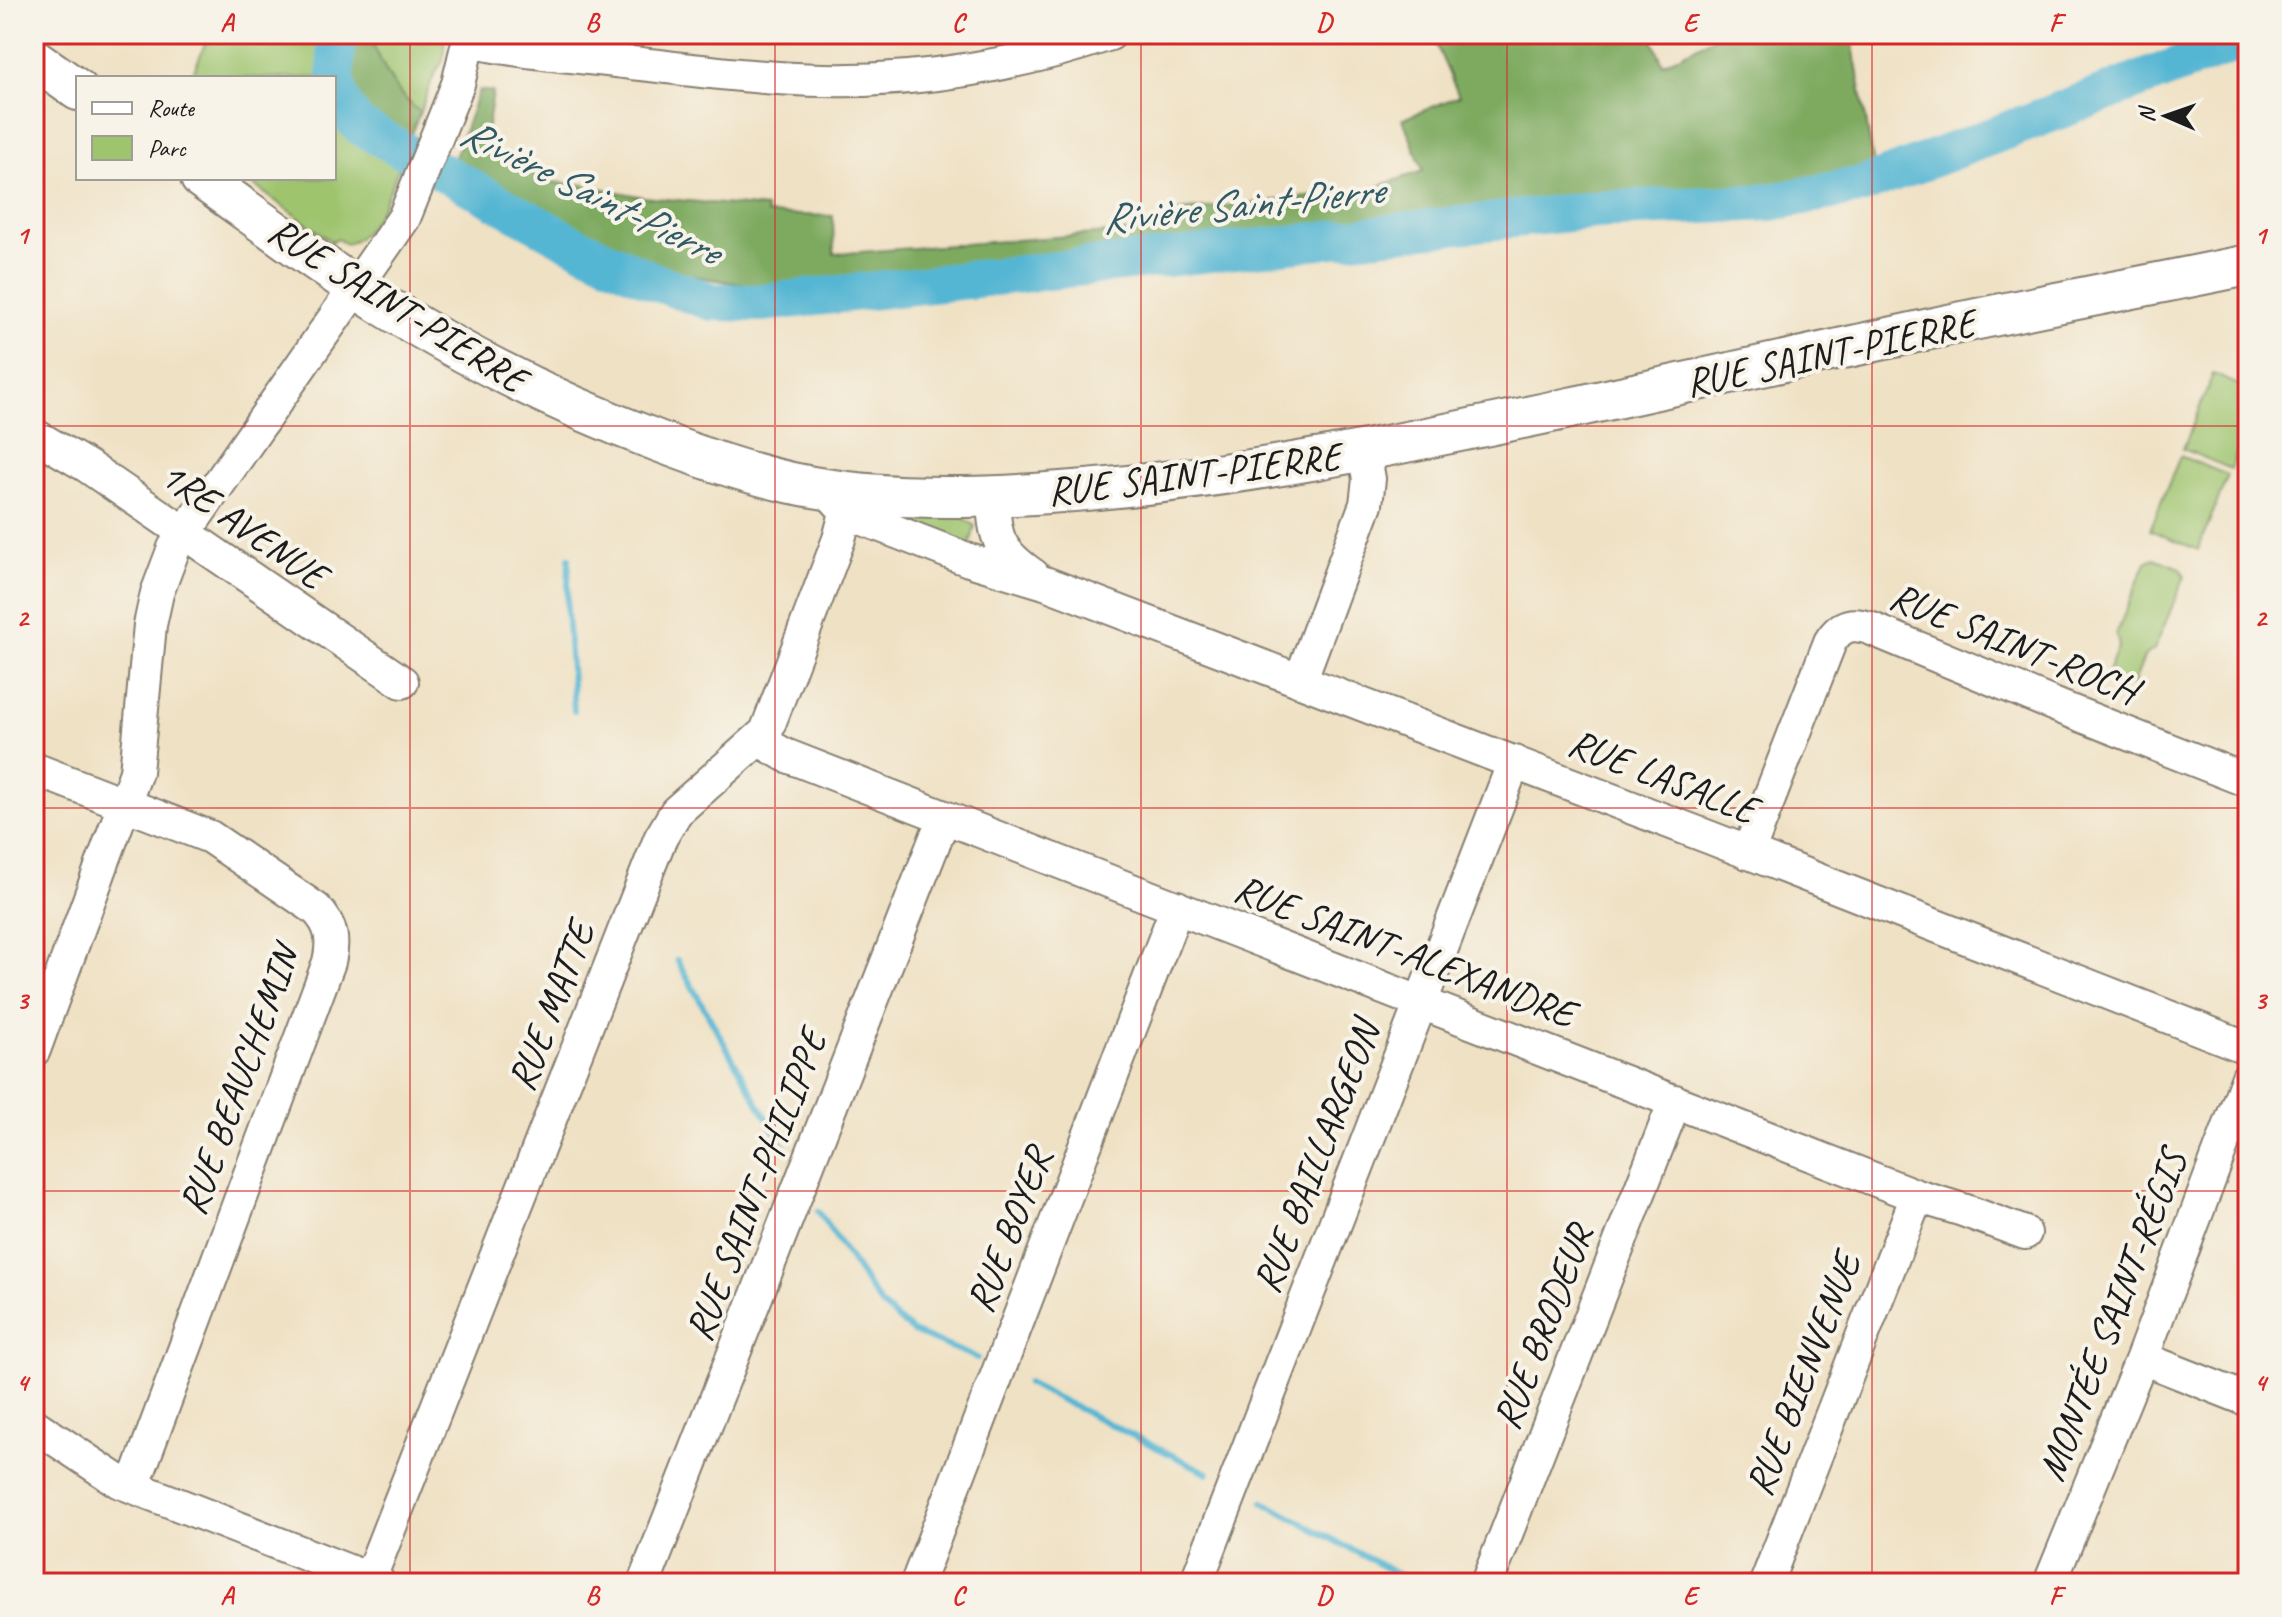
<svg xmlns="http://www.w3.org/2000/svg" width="2282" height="1617" font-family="Caveat,sans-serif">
<rect width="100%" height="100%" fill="#f7f3e8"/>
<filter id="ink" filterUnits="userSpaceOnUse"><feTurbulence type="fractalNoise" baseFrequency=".0125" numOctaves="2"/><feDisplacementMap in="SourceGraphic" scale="16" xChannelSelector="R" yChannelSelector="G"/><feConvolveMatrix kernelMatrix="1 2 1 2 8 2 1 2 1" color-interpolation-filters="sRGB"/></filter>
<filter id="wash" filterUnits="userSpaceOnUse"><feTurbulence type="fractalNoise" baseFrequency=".006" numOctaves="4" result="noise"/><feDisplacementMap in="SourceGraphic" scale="32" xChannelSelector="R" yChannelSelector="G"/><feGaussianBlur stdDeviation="1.8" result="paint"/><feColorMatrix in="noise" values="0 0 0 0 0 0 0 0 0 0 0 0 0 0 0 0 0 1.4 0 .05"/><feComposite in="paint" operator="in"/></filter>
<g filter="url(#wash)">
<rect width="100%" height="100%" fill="#efe1c4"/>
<path fill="#9ec46e" stroke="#5d7045" stroke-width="2" d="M209 34H327L325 78H191Z
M368 34H445L443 61 434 75 420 112C393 93 382 63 368 34Z
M334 106 356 136 401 161C392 186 373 238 346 244L337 239 332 242 244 178H334Z
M2213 374 2248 389V425L2231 469 2183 449Z
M2180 456 2228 475 2198 550 2150 530Z
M965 514 964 518 975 526 968 552 892 515Z
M2154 558 2181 568 2185 576 2154 650 2145 655 2134 683 2128 685 2112 678 2108 671 2119 645 2116 634 2146 562Z"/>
<path fill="#7eaa61" stroke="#4d633e" stroke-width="2" d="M341 34H368C382 63 393 93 420 112L408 144C355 116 343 93 341 34Z
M1455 34H1650L1663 64 1721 34H1851L1875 171 1768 186 1438 210 842 280 757 287 665 271 555 217 453 163 479 90 493 92 485 144 510 162 551 182 584 185 643 197 766 208 767 214 833 216 834 254 1173 228 1171 212 1364 191 1423 171 1403 119 1459 96 1435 42Z"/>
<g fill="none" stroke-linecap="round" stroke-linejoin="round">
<path stroke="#54b6d3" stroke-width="6" d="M569 558 567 611 574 711
M677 960 783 1147
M818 1211 881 1305 913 1332 977 1358
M1027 1383 1208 1473
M1263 1502 1414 1583"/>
<path stroke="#54b6d3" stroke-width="38" d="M335 34C339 77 327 89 359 126L570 242 653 281 712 302 761 303 1595 210 1771 202 1863 185 2248 39"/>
</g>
</g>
<g filter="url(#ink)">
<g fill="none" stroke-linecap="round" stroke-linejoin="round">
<defs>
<path id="minor" d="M469 41C522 53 578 56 631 63 696 70 760 79 824 80 920 82 1020 65 1110 34
M34 435 87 466 402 682
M826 489 848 513 969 560 1045 583 1711 838 2248 1048
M993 496C994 537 998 551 1033 575
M1300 681 1366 504 1369 479 1364 451
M759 740 785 755 1917 1196 1963 1210 2025 1233
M34 769 210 837 316 909C332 925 334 941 329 962L133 1487
M1748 853 1830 642C1841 624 1853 622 1872 629L2060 707 2248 781
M34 1050 136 772 150 625 157 593 174 548 404 218 458 84 470 34
M2142 1358 2248 1400
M34 1425 118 1481 379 1583
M368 1583 660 839 676 812 766 732 839 539 851 494
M644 1583 944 817
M917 1583 1177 907
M1196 1583 1514 762
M1487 1583 1675 1101
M1766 1583 1917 1196
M2050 1583 2142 1358 2248 1077"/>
<path id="major" d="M34 59 78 90
M201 178C260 220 318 264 378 302 467 358 560 404 658 441 702 458 746 473 792 483 876 501 975 499 1061 492 1243 479 1415 441 1593 403 1706 379 1818 353 1930 329 2036 306 2142 287 2248 265"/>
</defs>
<use href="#minor" stroke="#867e70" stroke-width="36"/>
<use href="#major" stroke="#867e70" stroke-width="44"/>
<use href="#minor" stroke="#fff" stroke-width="32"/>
<use href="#major" stroke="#fff" stroke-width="40"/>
</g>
</g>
<path fill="none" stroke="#d62828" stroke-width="2" stroke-opacity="0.55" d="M410 34V1583M775 34V1583M1141 34V1583M1507 34V1583M1872 34V1583M34 426H2248M34 808H2248M34 1191H2248"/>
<g text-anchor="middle" stroke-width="8" stroke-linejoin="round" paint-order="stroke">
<g font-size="40" fill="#1c1c1c" stroke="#f7f3e8">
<text transform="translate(398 304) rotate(32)" y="14">RUE SAINT-PIERRE</text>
<text transform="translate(1830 352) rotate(-12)" y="14">RUE SAINT-PIERRE</text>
<text transform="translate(1194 473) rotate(-7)" y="14">RUE SAINT-PIERRE</text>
<text transform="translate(244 524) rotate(35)" y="14">1RE AVENUE</text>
<text transform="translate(2014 642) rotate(22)" y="14">RUE SAINT-ROCH</text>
<text transform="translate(1663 775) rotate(21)" y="14">RUE LASALLE</text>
<text transform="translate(1405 950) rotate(21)" y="14">RUE SAINT-ALEXANDRE</text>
<text transform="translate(550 1006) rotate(-69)" y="14">RUE MATTE</text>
<text transform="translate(238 1080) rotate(-70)" y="14">RUE BEAUCHEMIN</text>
<text transform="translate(1315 1157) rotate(-69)" y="14">RUE BAILLARGEON</text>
<text transform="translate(755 1185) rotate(-69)" y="14">RUE SAINT-PHILIPPE</text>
<text transform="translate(1008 1230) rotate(-69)" y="14">RUE BOYER</text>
<text transform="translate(2111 1315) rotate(-69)" y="14">MONTÉE SAINT-RÉGIS</text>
<text transform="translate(1542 1327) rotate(-69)" y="14">RUE BRODEUR</text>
<text transform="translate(1802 1374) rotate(-69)" y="14">RUE BIENVENUE</text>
</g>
<g font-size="42" font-style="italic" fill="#325a65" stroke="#f7f3e8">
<text transform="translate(591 190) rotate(26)" y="15">Rivière Saint-Pierre</text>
<text transform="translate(1242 203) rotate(-6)" y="15">Rivière Saint-Pierre</text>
</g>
</g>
<rect width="2282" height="1617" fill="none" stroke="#f7f3e8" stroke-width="88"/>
<rect x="76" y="76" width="260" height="104" fill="#f7f3e8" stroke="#9f9d96" stroke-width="2"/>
<rect x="92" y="102" width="40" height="12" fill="#ffffff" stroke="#9f9d96" stroke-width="2"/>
<text x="148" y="116" font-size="24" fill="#1c1c1c">Route</text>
<rect x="92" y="136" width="40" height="24" fill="#9ec46e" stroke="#9f9d96" stroke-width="2"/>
<text x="148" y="156" font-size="24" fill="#1c1c1c">Parc</text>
<g transform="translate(2166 116) rotate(272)" stroke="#f7f3e8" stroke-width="6" paint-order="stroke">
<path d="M0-6L14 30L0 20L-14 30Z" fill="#1c1c1c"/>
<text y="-12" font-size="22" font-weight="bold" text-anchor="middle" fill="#1c1c1c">N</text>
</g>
<rect x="44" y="44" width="2194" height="1529" fill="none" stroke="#d62828" stroke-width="3"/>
<g font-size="26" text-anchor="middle" font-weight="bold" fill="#d62828">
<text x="227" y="31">A</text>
<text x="592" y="31">B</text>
<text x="958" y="31">C</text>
<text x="1324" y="31">D</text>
<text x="1690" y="31">E</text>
<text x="2055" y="31">F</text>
<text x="22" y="244">1</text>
<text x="2260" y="244">1</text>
<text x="22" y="626">2</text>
<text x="2260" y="626">2</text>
<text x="22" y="1009">3</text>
<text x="2260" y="1009">3</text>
<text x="22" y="1391">4</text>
<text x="2260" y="1391">4</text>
<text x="227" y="1604">A</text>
<text x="592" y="1604">B</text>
<text x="958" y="1604">C</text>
<text x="1324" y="1604">D</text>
<text x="1690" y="1604">E</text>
<text x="2055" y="1604">F</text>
</g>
</svg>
